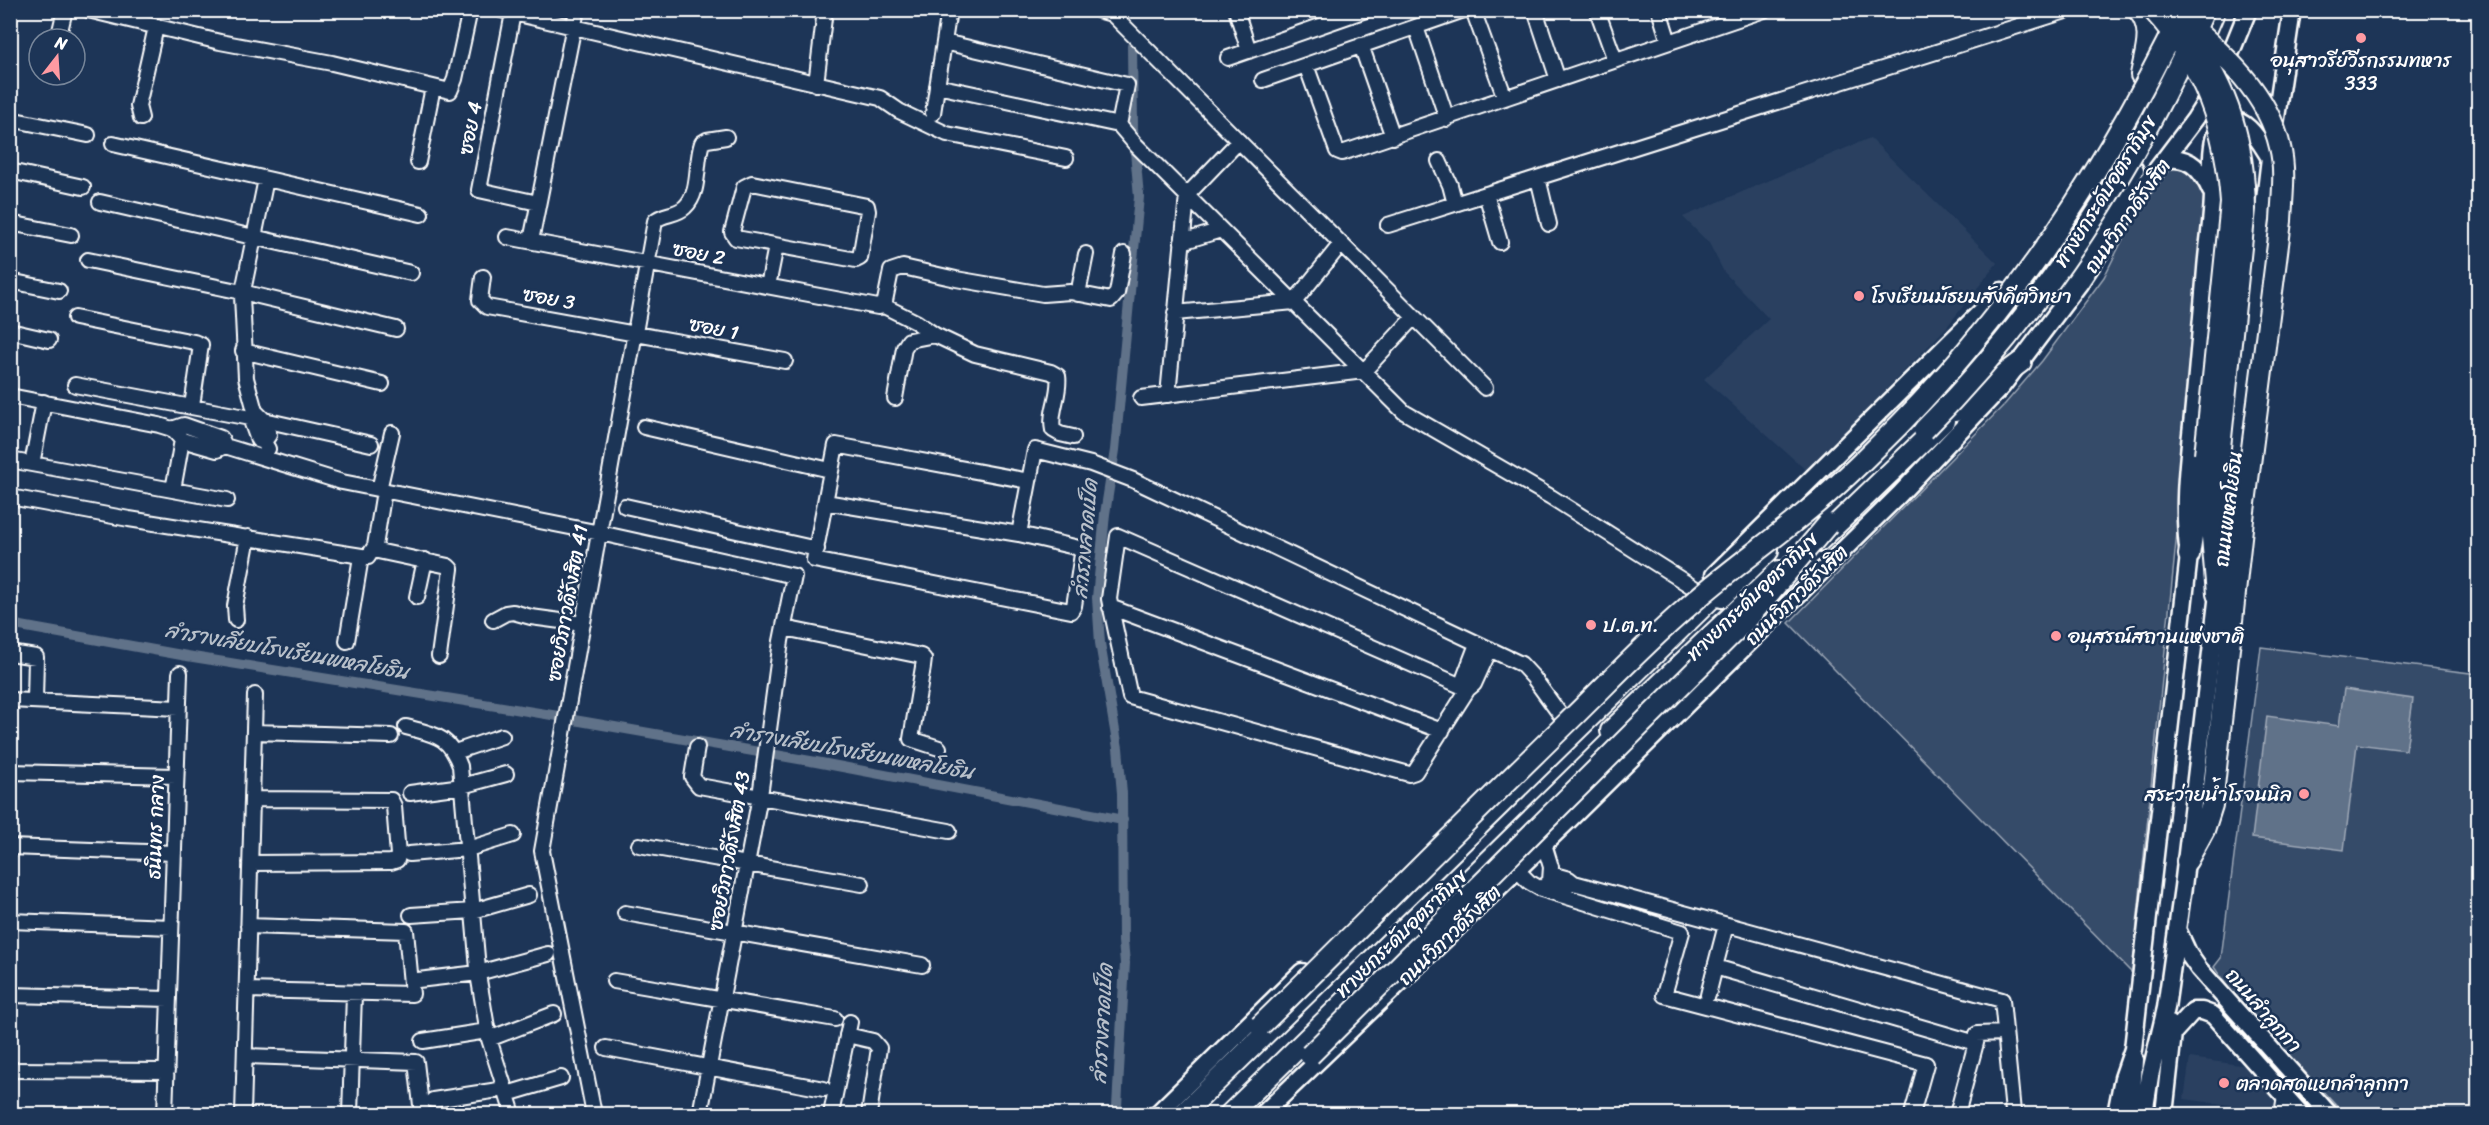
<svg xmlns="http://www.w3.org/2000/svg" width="2489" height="1125" font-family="Sriracha,'Playpen Sans Thai',sans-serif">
<rect width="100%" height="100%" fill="#1d3557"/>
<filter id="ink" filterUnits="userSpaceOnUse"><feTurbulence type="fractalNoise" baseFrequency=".0167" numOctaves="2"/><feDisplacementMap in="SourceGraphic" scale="12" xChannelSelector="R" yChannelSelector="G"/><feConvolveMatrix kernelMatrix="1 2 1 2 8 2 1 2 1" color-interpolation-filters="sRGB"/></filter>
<g filter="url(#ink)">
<path fill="#2a4161" d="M1870 138 1997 263 1946 328 1807 471 1704 379 1769 319 1724 272 1709 243 1683 217Z
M2190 1058 2247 1066 2279 1102 2278 1114H2245L2246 1107 2184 1099Z"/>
<path fill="#364b69" stroke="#9aa5b4" stroke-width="1.5" d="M2176 161 2201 173 2211 200 2132 973 1789 623 2005 404 2042 361 2104 277 2133 219 2142 189Z
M2261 647 2478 674V1114H2344L2233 995 2214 967 2221 958Z"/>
<path fill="#617289" stroke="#a0aab8" stroke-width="1.5" d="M2344 689 2413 699 2406 750 2357 744 2344 850 2252 838 2267 716 2339 726Z"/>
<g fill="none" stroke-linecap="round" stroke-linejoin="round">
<path stroke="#617289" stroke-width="10" d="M10 624 187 656 558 716
M574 720 816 762 1123 820
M1117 1107 1125 963 1123 941 1122 793 1118 748 1100 643 1097 598 1105 514 1115 450 1139 197 1133 128 1132 46"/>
<defs>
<path id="minor" d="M88 10 220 42 332 63 450 91 455 79 470 10
M501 10 880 98 899 111 947 134 1066 158
M1098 10 1112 14 1485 388
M1236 10 1249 51
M1473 10 1505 98
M1535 10 1558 80
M1597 10 1615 60
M1659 10 1669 42
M513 13 479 190 538 203
M1416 27 1447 119
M58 39 65 10
M944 42 1127 85 1119 125
M1361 45 1393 137
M1228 58 1366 10
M1306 65 1337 151 1342 153 1764 10
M1263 80 1464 10
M816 84 825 10
M937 86 1119 125 1136 145 1404 412 1551 497 1699 591
M933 113 949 10
M141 118 138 106 156 27
M10 119 88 135
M113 144 421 214
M1439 161 1450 185 1455 204
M418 162 433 87
M10 171 83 187
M1538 178 1549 224
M752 183 867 206 868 211 860 258 856 260 736 238 732 232 744 187Z
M1486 194 1500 242
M100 202 411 273
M10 223 71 235
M1388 225 2069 10
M507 237 878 307 884 306
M531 241 577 10
M1182 242 1221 230
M88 260 242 292 396 329
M483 277 480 300 487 307 785 361
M10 281 59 291
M768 286 776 246
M1078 294 1086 254
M884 306 891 271 903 267 956 279 1043 294 1070 292 1111 300 1117 293 1124 254
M884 306 916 322 935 335 975 354 1051 372 1058 376C1061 394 1049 412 1053 430L1060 434 1073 437
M1175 313 1294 302 1341 244
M75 318 194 342 201 345 192 406
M10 331 49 340
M243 351 382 384
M75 385 250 418
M1168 395 1187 195 1239 141
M10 396 159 425 172 429 182 440 217 450 225 446
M895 398 904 348 909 340 935 335
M1141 398 1364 371 1414 317
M254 413 250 418 258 440 264 442 268 449
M264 420 371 444
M644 427 830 470
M172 429 184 425 221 438 225 446 342 482 600 533 794 576 781 641 760 796 700 1114
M264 442 269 435 264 420 255 411 246 378 242 296 266 179
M10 460 227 500
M32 464 44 402
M173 490 182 440
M379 490 392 433
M10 497 129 519 368 557 375 546 384 491
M825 502 1019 534 1079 548 1082 554 1074 606 1071 611 814 560 836 445 1029 481
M625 506 817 549
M1019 534 1035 450 1091 464 1133 480 1521 664 1533 677 1562 717
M1118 536 1468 689 1415 772 1409 774 1130 697 1109 599Z
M373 550 448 566 451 569 439 656
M417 597 425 560
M1110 607 1442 731
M236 620 235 606 248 537
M493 620 506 613 513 612 531 617 583 624
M784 628 921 656 924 659 923 667 911 739 939 748
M347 641 361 557
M1477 644 1464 678 1468 689 1474 684 1490 649
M10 653 36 657 35 701
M10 700 178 708
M406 727C435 735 449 735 460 766L479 980 489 1039 513 1114
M254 732 391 736
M697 747 692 777 699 786 949 831
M455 752 502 736
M10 772 176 776
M410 793 462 786 506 774
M639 845 862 884
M10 847 174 853
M409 854 468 849 513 835
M250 863 391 862 397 860 398 855 394 806 391 800 252 799
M1517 870 1529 882 1541 889 1550 881 1551 867 1544 844
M1550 881 1568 886 1574 883 1569 879 1551 874
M1574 883 2002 1000 2013 1112 2016 1114
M1541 889 1682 932 1664 995 1926 1064 1912 1114
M625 913 922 965
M411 915 473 911 529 895
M10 921 171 927
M1726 925 1715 967 1976 1043 1977 1034 2005 1033
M418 980 478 973 548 954
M614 981 835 1019
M246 990 412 994 406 931 248 926
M10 995 169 999
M1708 995 1715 967
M847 1035 873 1041 879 1048 869 1114
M489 1039 554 1014
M423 1041 487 1031
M606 1048 824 1089
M245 1056 416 1062 422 1114
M10 1070 167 1071
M507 1094 561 1078
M433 1100 505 1089
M165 1114 180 673
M243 1114 255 695
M350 1114 354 994
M594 1114 542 851 655 221C663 213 676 216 685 207 701 192 695 163 702 143L707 140 726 137
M831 1114 850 1022
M1957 1114 1976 1043
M2282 1114 2285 1096"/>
<path id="major" d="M2166 160C2189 154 2203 172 2211 191
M1714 575 2002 291
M2177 929 2189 955 2199 969 2329 1114
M2173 1033 2193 1011H2202L2213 1015 2301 1114
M1157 1114 1302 972
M1263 1114 1569 820 1899 495 2002 386 2079 284 2142 189 2195 119 2220 79 2248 10
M2116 1114 2123 1078 2133 1049 2189 555C2182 507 2188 462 2193 415 2198 366 2202 318 2206 269 2208 243 2213 218 2213 192 2212 177 2208 130 2224 123 2245 112 2261 144 2270 158
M2131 1114 2134 1059
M2144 1114 2150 1076 2166 1008 2183 887 2270 158 2292 10
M2164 1114 2173 1033 2170 1024"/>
<path id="highway" d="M2138 10C2155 29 2145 53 2141 75
M2197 52 2215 10
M2059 283 2076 261 2133 170
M1955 411 2021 362
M1818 542 1944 421
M2189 555 2205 455
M2217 594 2212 537 2218 457
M1721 597 1768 551
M1611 731 1779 571
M2187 861 2204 830 2212 805 2243 519
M1183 1114 1726 584
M1230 1114 1626 727"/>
</defs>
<use href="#minor" stroke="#fff" stroke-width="18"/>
<use href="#major" stroke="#fff" stroke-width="21"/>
<use href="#highway" stroke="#fff" stroke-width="24"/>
<use href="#minor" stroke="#1d3557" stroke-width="14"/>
<use href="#major" stroke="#1d3557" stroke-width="16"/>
<use href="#highway" stroke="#1d3557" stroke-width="20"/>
<defs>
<path id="highway-bridge" d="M2153 10C2205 67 2226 128 2231 203L2205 455
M2173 10C2216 48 2267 88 2280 147 2286 170 2282 197 2281 221L2243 519
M2189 35C2229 92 2244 140 2245 209L2219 457
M1924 430C2042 311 2138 164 2204 10
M1260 1026C1363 925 1464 823 1567 723 1605 686 1642 647 1682 612 1721 576 1765 546 1806 512 1831 492 1855 469 1878 446 2006 322 2105 171 2183 10
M1310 1055 1749 617 1828 524"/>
</defs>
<use href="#highway-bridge" stroke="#fff" stroke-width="24" stroke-linecap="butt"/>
<use href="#highway-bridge" stroke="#1d3557" stroke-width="20"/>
</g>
</g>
<g fill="#ff9aa2" stroke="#1d3557" stroke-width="2">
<circle cx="2361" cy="38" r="6"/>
<circle cx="1859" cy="296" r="6"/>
<circle cx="1591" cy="625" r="6"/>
<circle cx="2056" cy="636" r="6"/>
<circle cx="2304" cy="794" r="6"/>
<circle cx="2224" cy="1083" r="6"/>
</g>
<g text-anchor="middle" stroke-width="5" stroke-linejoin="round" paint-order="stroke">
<g font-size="20" fill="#fff" stroke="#1d3557" text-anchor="start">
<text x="2361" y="67" text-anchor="middle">อนุสาวรีย์วีรกรรมทหาร<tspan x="2361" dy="23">333</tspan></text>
<text x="1871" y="303">โรงเรียนมัธยมสังคีตวิทยา</text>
<text x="1603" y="632">ป.ต.ท.</text>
<text x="2068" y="643">อนุสรณ์สถานแห่งชาติ</text>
<text x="2292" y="801" text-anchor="end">สระว่ายน้ำโรจนนิล</text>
<text x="2236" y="1090">ตลาดสดแยกลำลูกกา</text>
</g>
<g font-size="20" fill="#fff" stroke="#1d3557">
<text transform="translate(470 128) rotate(-79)" y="7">ซอย 4</text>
<text transform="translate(2105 191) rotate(-58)" y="7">ทางยกระดับอุตราภิมุข</text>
<text transform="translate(2127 216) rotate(-55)" y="7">ถนนวิภาวดีรังสิต</text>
<text transform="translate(699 253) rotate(11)" y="7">ซอย 2</text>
<text transform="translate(549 298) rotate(10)" y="7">ซอย 3</text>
<text transform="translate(714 328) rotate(11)" y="7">ซอย 1</text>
<text transform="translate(2228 509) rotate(-83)" y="7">ถนนพหลโยธิน</text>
<text transform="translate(1796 595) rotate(-44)" y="7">ถนนวิภาวดีรังสิต</text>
<text transform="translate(1752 596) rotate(-44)" y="7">ทางยกระดับอุตราภิมุข</text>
<text transform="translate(567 603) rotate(-80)" y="7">ซอยวิภาวดีรังสิต 41</text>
<text transform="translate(155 827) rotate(-88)" y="7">ธนินทร กลาง</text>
<text transform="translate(729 851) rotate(-80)" y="7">ซอยวิภาวดีรังสิต 43</text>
<text transform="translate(1401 933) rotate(-44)" y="7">ทางยกระดับอุตราภิมุข</text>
<text transform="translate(1449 935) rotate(-44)" y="7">ถนนวิภาวดีรังสิต</text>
<text transform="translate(2264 1010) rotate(49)" y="7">ถนนลำลูกกา</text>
</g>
<g font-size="21" font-style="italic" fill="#b8c0ca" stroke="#1d3557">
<text transform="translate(1085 539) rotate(-85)" y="7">ลำรางลาดเป็ด</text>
<text transform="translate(287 651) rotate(10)" y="7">ลำรางเลียบโรงเรียนพหลโยธิน</text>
<text transform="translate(852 751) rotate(10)" y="7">ลำรางเลียบโรงเรียนพหลโยธิน</text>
<text transform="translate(1102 1024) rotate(-87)" y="7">ลำรางลาดเป็ด</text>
</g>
</g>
<rect width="2489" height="1125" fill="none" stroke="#1d3557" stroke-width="36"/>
<rect x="18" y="18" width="2453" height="1089" fill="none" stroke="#fff" stroke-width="2" filter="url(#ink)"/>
<g transform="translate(57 57) rotate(17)"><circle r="28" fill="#1d3557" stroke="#77869a" stroke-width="1.5"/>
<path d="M0-4.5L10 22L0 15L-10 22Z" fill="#ff9aa2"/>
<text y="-9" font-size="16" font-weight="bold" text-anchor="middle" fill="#ffffff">N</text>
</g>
</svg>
